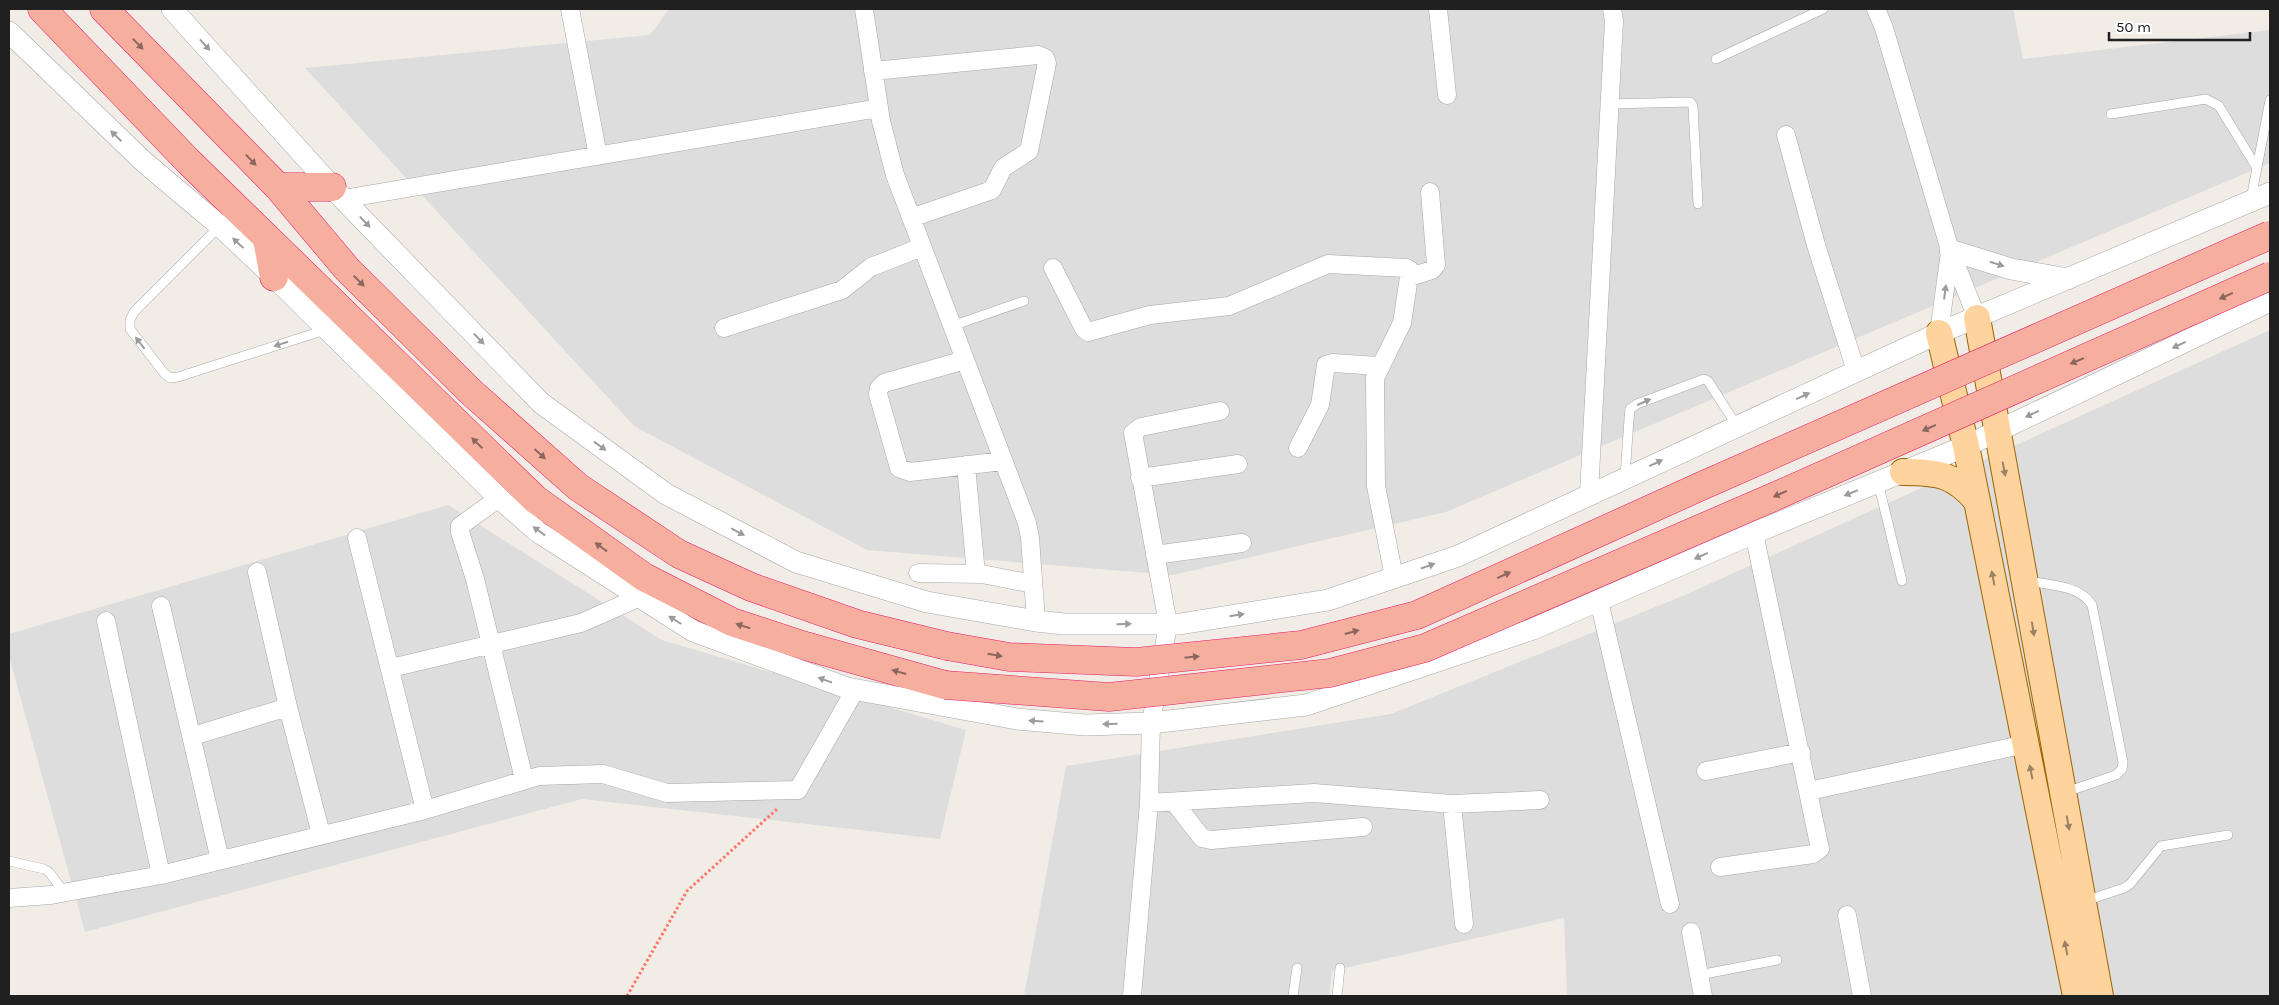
<svg xmlns="http://www.w3.org/2000/svg" width="2279" height="1005" font-family="Karla,sans-serif">
<rect width="100%" height="100%" fill="#f1ede6"/>
<path fill="#dedddd" d="M669 9H2013L2023 59 2270 30V163L1446 512 1173 575 867 550 634 426 305 68 650 35Z
M2270 330V996H1567L1564 918 1332 971 1329 996H1024L1066 766 1391 714 1685 595Z
M448 505 662 640 966 730 940 839 582 799 85 932 9 656V634Z"/>
<g fill="none" stroke-linecap="round" stroke-linejoin="round">
<defs>
<path id="service" d="M1716 59 1823 9
M1610 104 1690 102 1693 106 1698 204
M2111 114 2206 99 2219 106 2257 168
M2251 199 2270 100
M220 226 134 312 130 320V329L164 373 170 378 178 377 325 330
M952 326 1024 301
M1625 477 1629 419 1630 409 1637 404 1704 379 1708 381 1737 426
M1878 482 1902 581
M2028 581C2050 585 2079 585 2092 605L2123 762 2122 769 2116 775 2066 792
M9 861 44 869 49 872 64 892
M2085 901 2124 888 2130 884 2161 846 2228 835
M1699 975 1777 960
M1293 996 1297 968
M1337 996 1340 968"/>
<path id="minor" d="M570 9 598 156
M864 9 881 121 895 175 1027 523 1030 538 1036 621
M1438 9 1447 95
M1876 9 1884 28 1950 250 1977 318
M873 71 1038 55 1045 58 1047 63 1029 151 1003 168 992 190 911 218
M1786 135 1816 245 1856 371
M343 199 879 108
M1053 268 1084 329 1088 332 1150 315 1229 306 1328 264 1406 268 1410 270 1402 323 1375 378 1376 486 1394 577
M1410 277 1432 270 1436 265 1430 192
M724 328 842 290 871 267 922 247
M1939 333 1950 252
M965 360 884 383 879 388 878 394 899 468 910 472 1003 461
M1298 448 1320 405 1326 365 1333 363 1379 366
M966 465 976 574
M1140 478 1238 464
M1589 494 1614 21 1612 9
M499 498 460 526V532L475 579 524 779
M357 538 425 810
M1155 555 1242 543
M257 572 288 707 321 834
M918 573 982 574 1033 584
M1599 601 1670 904
M161 606 220 860
M106 621 161 875
M391 668 581 623 640 597
M193 736 288 707
M1706 771 1801 752
M1809 791 2026 744
M1174 802 1202 838 1211 840 1363 827
M1149 803 1314 793 1452 804 1540 800
M1452 804 1464 924
M1720 867 1813 854 1820 849 1754 533
M9 898 51 895 161 875 425 810 539 776 603 774 667 793 798 790 855 690
M1847 915 1862 996
M1691 932 1703 996
M1132 996 1149 803 1151 723 1168 624 1133 433 1141 427 1220 411"/>
<path id="tertiary" d="M172 9 343 199 541 403 666 494 796 562 927 602 1036 621 1064 624H1180L1328 600 1458 556 1939 333 2270 193
M9 32 144 162 220 226 274 277 499 498 538 532 693 631 847 688 1017 719 1085 725 1151 723 1306 705 1533 629 1754 533 1966 446 2270 301
M1950 250 2011 269 2068 279"/>
<path id="primary" d="M1977 318 2100 996
M1939 333 1966 446 2076 996
M1903 472C1938 472 1954 474 1977 501"/>
<path id="trunk" d="M42 9 188 161 535 499 644 577 732 622 802 645 945 685
M104 9 278 187 347 269 471 392 578 487 679 554 751 587 857 624 947 646
M278 187H332
M267 239 274 277"/>
</defs>
<use href="#service" stroke="#a7a7a7" stroke-width="10"/>
<use href="#minor" stroke="#a7a7a7" stroke-width="19"/>
<use href="#tertiary" stroke="#a7a7a7" stroke-width="22"/>
<use href="#primary" stroke="#9d6500" stroke-width="28"/>
<use href="#trunk" stroke="#e81b66" stroke-width="29"/>
<path stroke="#ff766a" stroke-width="3" stroke-dasharray="2.5 2.5" stroke-linecap="butt" d="M627 996 687 891 777 809"/>
<use href="#service" stroke="#fff" stroke-width="9"/>
<use href="#minor" stroke="#fff" stroke-width="18"/>
<use href="#tertiary" stroke="#fff" stroke-width="21"/>
<use href="#primary" stroke="#ffd39e" stroke-width="26"/>
<use href="#trunk" stroke="#f6ae9e" stroke-width="28"/>
<defs>
<path id="trunk-bridge" d="M947 646 1009 657 1136 662 1301 645 1417 615 1697 488 2270 235
M945 685 1109 697 1330 673 1425 648 1778 495 2270 276"/>
</defs>
<use href="#trunk-bridge" stroke="#e81b66" stroke-width="29" stroke-linecap="butt"/>
<use href="#trunk-bridge" stroke="#f6ae9e" stroke-width="28"/>
</g>
<defs><path id="oneway-solid" d="M-6-.8H1V-3.2L6.5 0L1 3.2V.8H-6Z" transform="scale(1.25)"/></defs>
<g fill="#8b675f">
<use href="#oneway-solid" transform="translate(138 44) rotate(46)"/>
<use href="#oneway-solid" transform="translate(251 160) rotate(46)"/>
<use href="#oneway-solid" transform="translate(359 281) rotate(45)"/>
<use href="#oneway-solid" transform="translate(2226 296) rotate(156)"/>
<use href="#oneway-solid" transform="translate(2077 361) rotate(157)"/>
<use href="#oneway-solid" transform="translate(1929 428) rotate(156)"/>
<use href="#oneway-solid" transform="translate(477 443) rotate(-136)"/>
<use href="#oneway-solid" transform="translate(540 454) rotate(42)"/>
<use href="#oneway-solid" transform="translate(1780 494) rotate(156)"/>
<use href="#oneway-solid" transform="translate(601 547) rotate(-144)"/>
<use href="#oneway-solid" transform="translate(1504 575) rotate(-24)"/>
<use href="#oneway-solid" transform="translate(743 626) rotate(-162)"/>
<use href="#oneway-solid" transform="translate(1352 632) rotate(-15)"/>
<use href="#oneway-solid" transform="translate(995 655) rotate(10)"/>
<use href="#oneway-solid" transform="translate(1192 657) rotate(-6)"/>
<use href="#oneway-solid" transform="translate(899 672) rotate(-164)"/>
</g>
<g fill="#9b9b9b">
<use href="#oneway-solid" transform="translate(205 45) rotate(48)"/>
<use href="#oneway-solid" transform="translate(116 136) rotate(-136)"/>
<use href="#oneway-solid" transform="translate(365 222) rotate(46)"/>
<use href="#oneway-solid" transform="translate(238 243) rotate(-137)"/>
<use href="#oneway-solid" transform="translate(1997 264) rotate(17)"/>
<use href="#oneway-solid" transform="translate(1945 292) rotate(-83)"/>
<use href="#oneway-solid" transform="translate(479 339) rotate(46)"/>
<use href="#oneway-solid" transform="translate(140 343) rotate(-128)"/>
<use href="#oneway-solid" transform="translate(281 344) rotate(162)"/>
<use href="#oneway-solid" transform="translate(2179 345) rotate(155)"/>
<use href="#oneway-solid" transform="translate(1803 396) rotate(-25)"/>
<use href="#oneway-solid" transform="translate(1644 402) rotate(-24)"/>
<use href="#oneway-solid" transform="translate(2032 414) rotate(155)"/>
<use href="#oneway-solid" transform="translate(600 446) rotate(36)"/>
<use href="#oneway-solid" transform="translate(1656 463) rotate(-25)"/>
<use href="#oneway-solid" transform="translate(1851 493) rotate(158)"/>
<use href="#oneway-solid" transform="translate(539 531) rotate(-144)"/>
<use href="#oneway-solid" transform="translate(738 532) rotate(28)"/>
<use href="#oneway-solid" transform="translate(1701 556) rotate(156)"/>
<use href="#oneway-solid" transform="translate(1428 566) rotate(-19)"/>
<use href="#oneway-solid" transform="translate(1237 615) rotate(-9)"/>
<use href="#oneway-solid" transform="translate(675 620) rotate(-148)"/>
<use href="#oneway-solid" transform="translate(1124 624) rotate(-2)"/>
<use href="#oneway-solid" transform="translate(825 680) rotate(-160)"/>
<use href="#oneway-solid" transform="translate(1036 721) rotate(-176)"/>
<use href="#oneway-solid" transform="translate(1110 724) rotate(179)"/>
</g>
<g fill="#9b8265">
<use href="#oneway-solid" transform="translate(2004 469) rotate(79)"/>
<use href="#oneway-solid" transform="translate(1993 578) rotate(-101)"/>
<use href="#oneway-solid" transform="translate(2033 629) rotate(81)"/>
<use href="#oneway-solid" transform="translate(2031 772) rotate(-101)"/>
<use href="#oneway-solid" transform="translate(2068 823) rotate(80)"/>
<use href="#oneway-solid" transform="translate(2066 948) rotate(-101)"/>
</g>
<rect width="2279" height="1005" fill="none" stroke="#202020" stroke-width="20"/>
<path d="M2109 32v8h141v-8" fill="none" stroke="#202020" stroke-width="2.5"/>
<text x="2116" y="32" font-size="15" fill="#202020" stroke="#ffffff" stroke-width="4" paint-order="stroke">50 m</text>
</svg>
